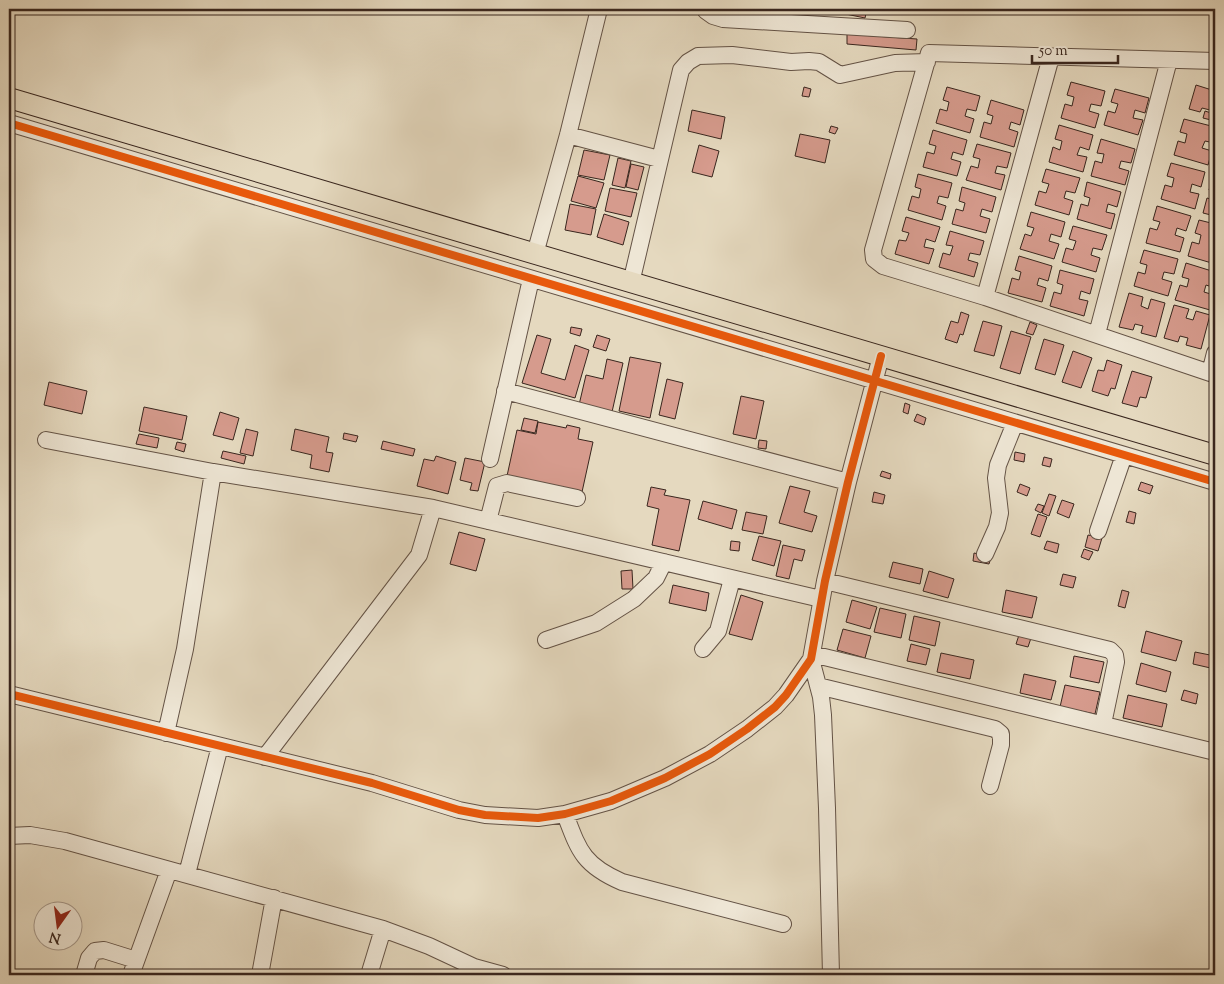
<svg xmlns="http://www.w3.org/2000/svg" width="1224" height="984" font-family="'Sorts Mill Goudy',serif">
<rect width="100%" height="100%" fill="#e5d9bf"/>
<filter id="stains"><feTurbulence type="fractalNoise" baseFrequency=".004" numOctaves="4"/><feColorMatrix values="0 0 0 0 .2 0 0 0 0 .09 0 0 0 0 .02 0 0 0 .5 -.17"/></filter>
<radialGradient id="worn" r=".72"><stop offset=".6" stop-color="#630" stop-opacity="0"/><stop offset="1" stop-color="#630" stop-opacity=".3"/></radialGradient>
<path fill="#d69b8d" stroke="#39261e" d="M837 9H867L865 18 836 12Z
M847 34 917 39 916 50 847 44Z
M1071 82 1105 91 1101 106 1091 104 1089 111 1099 114 1095 128 1061 118 1065 104 1072 106 1074 97 1067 95Z
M1196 85 1215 91 1210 110 1202 108 1200 112 1189 109Z
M804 87 811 89 809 97 802 96Z
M947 87 980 96 976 111 967 109 965 116 974 119 970 133 936 123 940 109 947 111 949 102 943 100Z
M1115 89 1149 98 1145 113 1135 110 1133 118 1143 120 1138 135 1104 125 1108 111 1115 113 1118 104 1111 102Z
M991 100 1024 110 1020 125 1011 122 1009 129 1018 132 1014 147 980 137 984 122 991 124 993 116 987 114Z
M1215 109V121L1203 118 1205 111 1214 114Z
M692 110 725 117 721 139 688 131Z
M1184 119 1215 127 1214 143 1205 141 1202 148 1212 151 1208 165 1174 155 1178 141 1185 143 1187 134 1180 132Z
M1059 125 1093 135 1089 150 1080 147 1077 155 1087 157 1083 172 1049 162 1053 147 1060 150 1062 141 1055 139Z
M831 126 838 128 835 134 829 132Z
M933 130 967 140 963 155 953 152 951 159 961 162 957 176 923 167 927 152 934 154 936 146 929 144Z
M800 134 830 140 825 163 795 156Z
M1101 139 1135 149 1131 163 1121 161 1119 168 1129 171 1125 185 1091 176 1095 161 1102 163 1104 154 1097 153Z
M977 144 1011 153 1007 168 997 166 995 173 1005 175 1001 190 966 180 971 166 978 168 980 159 973 157Z
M699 145 719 151 712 177 692 172Z
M584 150 610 155 604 180 578 175Z
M618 158 631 161 625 188 612 185Z
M1171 163 1205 172 1201 187 1192 184 1190 192 1199 194 1195 209 1161 199 1165 185 1172 187 1174 178 1167 176Z
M631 164 644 167 638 190 626 187Z
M1046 169 1080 178 1075 193 1066 191 1064 198 1073 201 1069 215 1035 205 1039 191 1046 193 1049 184 1042 182Z
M918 174 952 183 948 198 939 196 937 203 946 206 942 220 908 210 912 196 919 198 921 189 915 187Z
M578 176 604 183 596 208 571 201Z
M1213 176 1215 177V191L1209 190Z
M1087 182 1121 192 1117 207 1108 204 1106 212 1115 214 1111 229 1077 219 1081 204 1088 206 1090 198 1084 196Z
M962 187 996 197 992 212 982 209 980 216 990 219 986 233 952 224 956 209 963 211 965 203 959 201Z
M610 188 637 193 631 217 605 211Z
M1215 194V216L1203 213 1207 198 1214 200Z
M570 204 596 209 591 235 565 230Z
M1157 206 1191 216 1186 231 1177 228 1175 235 1184 238 1180 252 1146 243 1150 228 1157 230 1160 222 1153 220Z
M1031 212 1065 222 1061 237 1051 234 1049 241 1059 244 1054 259 1020 249 1025 234 1031 236 1034 228 1027 226Z
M604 214 629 222 623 245 597 237Z
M906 217 940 227 935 242 926 239 924 247 934 249 929 264 895 254 899 240 906 241 909 233 902 231Z
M1199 220 1215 224V264L1188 256 1192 242 1199 244 1201 235 1195 233Z
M1073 226 1107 235 1102 250 1093 248 1091 255 1100 258 1096 272 1062 262 1066 248 1073 250 1076 241 1069 239Z
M950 231 984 241 980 255 970 253 968 260 978 263 974 277 939 267 943 253 950 255 953 246 946 245Z
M1144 250 1178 259 1174 274 1164 272 1162 279 1172 282 1168 296 1134 286 1138 272 1145 274 1147 265 1140 263Z
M1019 256 1052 266 1048 281 1039 278 1037 285 1046 288 1042 302 1008 293 1012 278 1019 280 1021 272 1015 270Z
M1186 263 1215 272V288L1206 285 1204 292 1214 295 1210 310 1175 300 1180 285 1187 287 1189 279 1182 277Z
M1060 270 1094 279 1090 294 1081 291 1079 299 1088 301 1084 316 1050 306 1054 292 1061 294 1063 285 1057 283Z
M1129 293 1143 297 1141 306 1148 309 1151 299 1165 303 1156 337 1141 333 1143 326 1135 324 1133 330 1119 327Z
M1174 305 1189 309 1186 318 1193 320 1196 311 1210 315 1201 349 1186 345 1188 338 1180 336 1178 342 1164 338Z
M961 312 969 315 963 335 960 334 957 343 945 339 951 321 958 323Z
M983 321 1002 326 994 356 974 351Z
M1030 322 1037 325 1033 335 1026 333Z
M571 327 582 329 580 336 570 333Z
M1011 331 1031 337 1020 374 1000 368Z
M537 335 551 339 541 373 565 380 575 345 589 350 575 398 522 383Z
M597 335 610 339 606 351 593 347Z
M1044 339 1064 345 1055 375 1035 369Z
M1073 351 1092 358 1081 388 1062 382Z
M630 357 661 363 650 418 619 411Z
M607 359 623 363 612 412 579 405 586 375 603 379Z
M1107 360 1122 365 1115 389 1111 388 1108 396 1092 391 1098 370 1104 371Z
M1132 371 1152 377 1146 398 1140 397 1137 407 1122 403Z
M667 379 683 383 675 419 659 415Z
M49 382 87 391 82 414 44 405Z
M741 396 764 401 756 439 733 434Z
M905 403 910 405 908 414 903 412Z
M144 407 187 416 182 440 139 431Z
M220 412 239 418 233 440 213 435Z
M917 414 926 418 924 425 914 421Z
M524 418 538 421 535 433 521 430Z
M538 422 566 428 567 425 580 428 578 439 593 442 582 492 507 476 517 430 536 434Z
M246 429 258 432 253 456 240 453Z
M295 429 329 437 326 452 333 453 329 472 310 468 312 455 291 450Z
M344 433 358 436 356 442 343 439Z
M139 434 159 438 157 448 136 444Z
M759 440 767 441 766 449 758 448Z
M383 441 415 449 413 456 381 449Z
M177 442 186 444 184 452 175 449Z
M223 451 246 456 244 464 221 458Z
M1015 452 1025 454 1024 462 1014 460Z
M436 456 456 462 448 494 417 486 424 459 434 461Z
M1044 457 1052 459 1050 467 1042 465Z
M465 458 485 462 478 491 470 490 472 483 460 480Z
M882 471 891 474 890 479 880 476Z
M1141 482 1153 486 1150 494 1138 490Z
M1020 484 1030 488 1027 496 1017 492Z
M790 486 810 491 804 512 817 516 812 532 779 523Z
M651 487 666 490 664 495 690 500 679 551 652 545 659 509 647 506Z
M874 492 885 495 883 504 872 502Z
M1049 494 1056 496 1049 516 1042 513Z
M1062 500 1074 504 1069 518 1057 513Z
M703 501 737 510 732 529 698 519Z
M1038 504 1044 506 1041 513 1035 510Z
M1129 511 1136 513 1134 524 1126 522Z
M746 512 767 516 763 534 742 530Z
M1038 514 1047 517 1040 537 1031 534Z
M459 532 485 539 476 571 450 564Z
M1088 535 1102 538 1098 551 1085 547Z
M759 536 781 541 774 566 752 560Z
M731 541 740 542 739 551 730 550Z
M1047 541 1059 544 1057 553 1044 549Z
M783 545 805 550 802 561 794 559 789 579 776 576Z
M1084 549 1093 552 1089 560 1081 557Z
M974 553 991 557 989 564 973 561Z
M893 562 923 569 920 584 889 577Z
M632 570 633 589H622L621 571Z
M929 571 954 579 948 598 923 591Z
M1063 574 1076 577 1073 588 1060 585Z
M673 585 709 593 706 611 669 603Z
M1006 590 1037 597 1032 618 1002 612Z
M1122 590 1129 592 1125 608 1118 606Z
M741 595 763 602 752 640 729 634Z
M852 600 877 607 870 629 846 622Z
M880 608 906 614 901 638 874 632Z
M914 616 940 622 935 646 909 640Z
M843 629 871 636 865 658 837 650Z
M1146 631 1182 641 1176 661 1141 652Z
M1019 635 1031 638 1028 647 1016 644Z
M911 644 930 649 926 665 907 661Z
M1212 646 1215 647V669L1193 664 1195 652 1210 655Z
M941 653 974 660 970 679 937 672Z
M1074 656 1104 662 1099 683 1070 677Z
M1141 663 1171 672 1166 692 1136 684Z
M1024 674 1056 681 1051 700 1020 693Z
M1065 685 1100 692 1095 714 1060 707Z
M1184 690 1198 694 1196 704 1181 700Z
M1128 695 1167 704 1162 727 1123 718Z"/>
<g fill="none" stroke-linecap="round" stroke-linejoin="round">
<defs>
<path id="minor" d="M706 9V11L713 16 723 19 907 30
M1215 61 929 53 873 250 874 259 883 266 985 297 1210 373 1215 353
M9 123 1215 482
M568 135 659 159
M535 254 568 135 599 9
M631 283 681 70 688 62 698 56 732 55 791 62 809 61 819 62 840 75 895 63 927 62
M985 297 1051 57
M1097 334 1169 60
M505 391 848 482
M46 440 213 472 433 508 821 599
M490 459 531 279
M488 521 497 486 507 483 577 498
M1098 531 1124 455
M985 554 997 527 1000 513 996 478 998 465 1015 423
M825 581 1110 650 1115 655 1116 662 1103 724
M546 640 596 623 634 599 656 578 664 562
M703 649 718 631 732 579
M812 654 1215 752
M811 659 821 697 823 715 827 808 831 975
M818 686 995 729 1001 734V745L990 786
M9 694 372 783 459 810 485 815 538 818 565 814 611 801 665 778 710 754 747 729 775 707 786 695 811 659 825 581 848 482 881 356
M166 733 185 649 213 472
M265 757 419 555 433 508
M565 814C579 851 583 865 622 882L783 924
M9 836 30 835 65 841 383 929 429 946 474 967 503 975
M187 874 220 746
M84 975 89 958 95 951 104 950 136 960
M131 975 169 870
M260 975 274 898
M369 975 383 929"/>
<path id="major" d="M9 98 1215 455"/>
</defs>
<use href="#minor" stroke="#645346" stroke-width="18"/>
<use href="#major" stroke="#39261e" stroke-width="22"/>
<use href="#minor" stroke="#eee6d5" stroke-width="16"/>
<use href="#major" stroke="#e5d9bf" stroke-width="20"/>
<defs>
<path id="cycleway" d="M9 123 1215 482
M9 694 372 783 459 810 485 815 538 818 565 814 611 801 665 778 710 754 747 729 775 707 786 695 811 659 825 581 848 482 881 356"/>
</defs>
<use href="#cycleway" stroke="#eee6d5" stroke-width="11"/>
<use href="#cycleway" stroke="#e8590c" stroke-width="8"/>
</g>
<rect width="1224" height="984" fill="none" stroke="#e5d9bf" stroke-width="30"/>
<rect x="10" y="10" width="1204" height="964" fill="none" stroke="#39261e" stroke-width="2.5"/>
<rect x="15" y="15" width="1194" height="954" fill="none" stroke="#39261e"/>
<g transform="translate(58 926) rotate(194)"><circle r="24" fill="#eee6d5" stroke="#a6998c"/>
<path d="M0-4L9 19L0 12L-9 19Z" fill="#8f2418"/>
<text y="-8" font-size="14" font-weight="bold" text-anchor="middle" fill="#39261e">N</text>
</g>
<path d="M1032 55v8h86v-8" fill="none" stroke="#39261e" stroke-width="2.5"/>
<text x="1039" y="55" font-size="15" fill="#39261e" stroke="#eee6d5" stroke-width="4" paint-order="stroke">50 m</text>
<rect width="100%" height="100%" filter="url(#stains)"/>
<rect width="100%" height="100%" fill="url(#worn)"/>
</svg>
